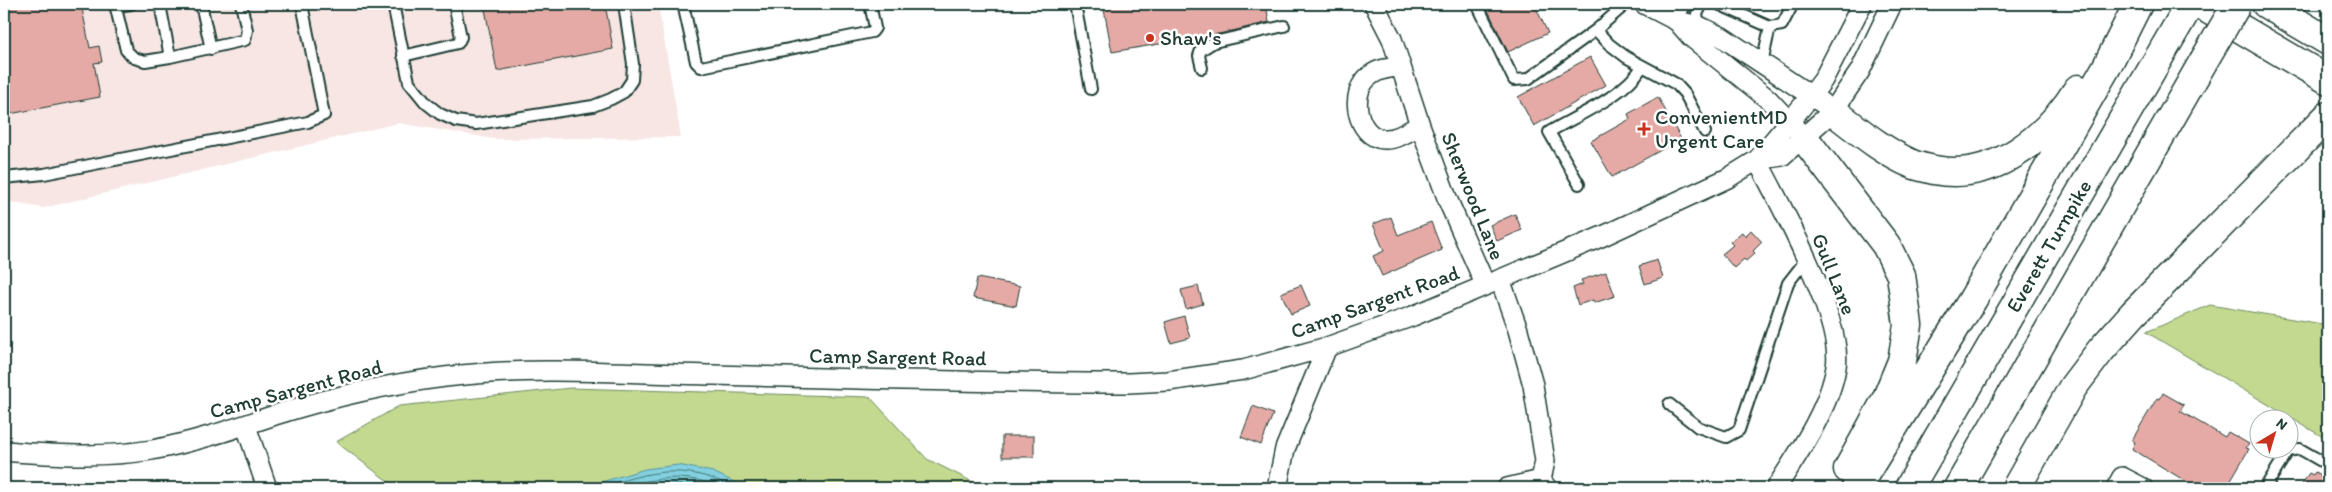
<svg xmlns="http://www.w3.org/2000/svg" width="2332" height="492" font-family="Itim,sans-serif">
<rect width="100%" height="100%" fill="#fff"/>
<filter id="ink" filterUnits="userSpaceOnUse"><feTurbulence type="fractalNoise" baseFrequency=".02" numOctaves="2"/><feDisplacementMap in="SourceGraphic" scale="10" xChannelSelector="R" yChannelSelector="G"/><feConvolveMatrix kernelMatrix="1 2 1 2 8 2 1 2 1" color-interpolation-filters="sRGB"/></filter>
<g filter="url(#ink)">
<path fill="#f7e6e4" d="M4 4H658L681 137 494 139 398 123 43 208 4 201Z"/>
<path fill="#c2d98f" stroke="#708b62" d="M2210 305 2328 325V440L2146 332Z
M571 388 870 397 927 459 985 488H397L336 442 399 406Z"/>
<path fill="#82d0e0" stroke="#5a959b" d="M678 465 713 472 747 488H587L588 486 645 469Z"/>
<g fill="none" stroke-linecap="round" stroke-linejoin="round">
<path stroke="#477879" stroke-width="1" d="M598 488C653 471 681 462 736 488
M619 488C654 478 687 472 721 488
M645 488 677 484 697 488"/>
</g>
<path fill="#e5aaa6" stroke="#1f3d34" d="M4 4H81L90 48 99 46 102 62 94 63 100 97 4 115Z
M484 4H605L613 49 497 71Z
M1103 4H1266L1269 22 1224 33 1112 52Z
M1485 4H1534L1548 33 1508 52Z
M1590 57 1606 85 1534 126 1518 97Z
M1658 97 1681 139 1612 177 1591 141 1630 119 1628 114Z
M1515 214 1522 230 1497 241 1490 225Z
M1391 217 1398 235 1431 222 1442 250 1382 276 1373 256 1384 251 1373 224Z
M1751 230 1762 242 1753 251 1755 253 1746 261 1744 259 1734 268 1722 254 1733 245 1730 242 1742 232 1745 236Z
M1657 260 1663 278 1645 284 1639 266Z
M1606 272 1615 296 1594 303 1593 300 1578 305 1573 288 1583 284 1581 280Z
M977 278 1020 286 1016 306 973 298Z
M1301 285 1310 306 1291 314 1281 293Z
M1198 286 1203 304 1186 309 1181 290Z
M1184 316 1190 338 1171 343 1165 322Z
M2163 393 2184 405 2180 411 2225 437 2228 432 2249 444 2246 448 2249 449 2226 488H2197L2132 449 2135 442 2132 440 2157 398 2160 399Z
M1253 406 1273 414 1261 445 1241 437Z
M1002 436H1034V457H1002Z
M2315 472 2328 480V488H2300L2309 473 2313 475Z"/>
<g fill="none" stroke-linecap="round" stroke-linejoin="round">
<defs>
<path id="service" d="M115 4 126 50 134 58 145 61 170 57 245 40 247 30 241 4
M160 4 170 57
M201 4 211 49
M393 4 409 82 426 103 440 114 456 121 476 124 593 106 611 99 624 92 632 80 633 64 624 4
M683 4 696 62 701 67 872 32 875 28 870 4
M1075 4 1091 89
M1477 4 1514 80 1528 79 1596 30 1626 4
M1718 4 1770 27
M116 6 131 4
M1677 21 1686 4
M1699 26 1697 14 1702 4
M1596 30 1609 44 1626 57 1676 84 1685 94 1705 132
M403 56 458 43 461 37 454 4
M1762 63 1770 27 1782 25 1793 4
M1202 68 1199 56 1201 50 1214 42 1284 26
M4 178 44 174 308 122 324 115 302 4
M1579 184 1549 132C1578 115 1624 96 1642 67
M1669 404 1698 427 1726 437 1739 430 1788 283 1806 260
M2265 488 2288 451 2300 449 2328 465"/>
<path id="minor" d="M1374 4 1392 39 1401 67
M1644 4 1677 21 1699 26 1722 37 1822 103
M1677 21 1691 37 1768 99 1798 131
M1401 67 1420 125C1409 131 1397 140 1384 139 1357 138 1347 91 1371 75 1380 68 1391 68 1401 67Z
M1420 125 1449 203 1485 284
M1757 160C1780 203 1844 321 1836 367 1830 407 1798 454 1776 488
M1757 160 1782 156 1833 111 1860 71 1892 4
M1500 279 1518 330 1533 385 1545 461 1541 480 1547 488
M246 426 267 488
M4 451C53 455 102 458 152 450 195 442 236 428 278 414 332 397 388 384 445 377 534 366 623 373 713 375 852 379 991 383 1129 383L1168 381 1243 370 1327 347 1413 316 1603 236 1728 178 1757 160 1811 96 1823 80 1862 4
M1277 488 1285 449 1327 347
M1507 488 1541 480
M2116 488 2122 477 2143 488"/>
<path id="secondary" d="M2199 4 2328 80
M2266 4 2328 41"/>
<path id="motorway" d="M1833 111C1858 130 1882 151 1912 164 1919 167 1927 168 1934 170 1994 182 2048 137 2078 89
M1804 138 1886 245 1901 275 1904 296 1908 325 1902 361 1886 400 1848 469
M1856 488 1973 299 2106 68 2138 4
M1909 488 2190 4
M1958 488 2203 62
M2016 488 2073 387 2101 350 2133 314 2328 116"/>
</defs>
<use href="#service" stroke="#1f3d34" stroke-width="14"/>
<use href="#minor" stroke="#1f3d34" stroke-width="22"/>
<use href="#secondary" stroke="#1f3d34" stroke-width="31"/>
<use href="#motorway" stroke="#1f3d34" stroke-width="31"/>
<use href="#service" stroke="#fff" stroke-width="10"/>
<use href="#minor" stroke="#fff" stroke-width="19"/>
<use href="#secondary" stroke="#fff" stroke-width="28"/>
<use href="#motorway" stroke="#fff" stroke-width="28"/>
<defs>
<path id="motorway-bridge" d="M2203 62 2237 4"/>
</defs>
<use href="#motorway-bridge" stroke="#1f3d34" stroke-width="31" stroke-linecap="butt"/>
<use href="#motorway-bridge" stroke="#fff" stroke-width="28"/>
</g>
</g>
<g fill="#c8321e" stroke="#fff" stroke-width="2">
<circle cx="1150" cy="38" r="5"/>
<path d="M1641.5 121.5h5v5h5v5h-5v5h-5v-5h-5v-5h5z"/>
</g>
<g text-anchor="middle" stroke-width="5" stroke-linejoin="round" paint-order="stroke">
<g font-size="21" fill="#1f3d34" stroke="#fff" text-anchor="start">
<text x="1160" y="45">Shaw's</text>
<text x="1655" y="124">ConvenientMD<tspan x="1655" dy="24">Urgent Care</tspan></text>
</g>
<g font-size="21" fill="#1f3d34" stroke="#fff">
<text transform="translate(1473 196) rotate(68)" y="7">Sherwood Lane</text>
<text transform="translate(2049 246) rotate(-60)" y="7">Everett Turnpike</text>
<text transform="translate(1834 274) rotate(68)" y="7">Gull Lane</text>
<text transform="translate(1375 302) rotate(-20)" y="7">Camp Sargent Road</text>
<text transform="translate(898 357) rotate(1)" y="7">Camp Sargent Road</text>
<text transform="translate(296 389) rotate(-15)" y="7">Camp Sargent Road</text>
</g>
</g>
<rect width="2332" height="492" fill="none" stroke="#fff" stroke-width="20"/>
<rect x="10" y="10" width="2312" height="472" fill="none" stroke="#1f3d34" stroke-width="2" filter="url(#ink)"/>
<g transform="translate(2274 434) rotate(38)"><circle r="24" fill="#ffffff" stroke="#a5b1ae"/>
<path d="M0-4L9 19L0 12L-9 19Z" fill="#c8321e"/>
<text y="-8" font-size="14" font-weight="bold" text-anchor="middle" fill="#1f3d34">N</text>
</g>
</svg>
